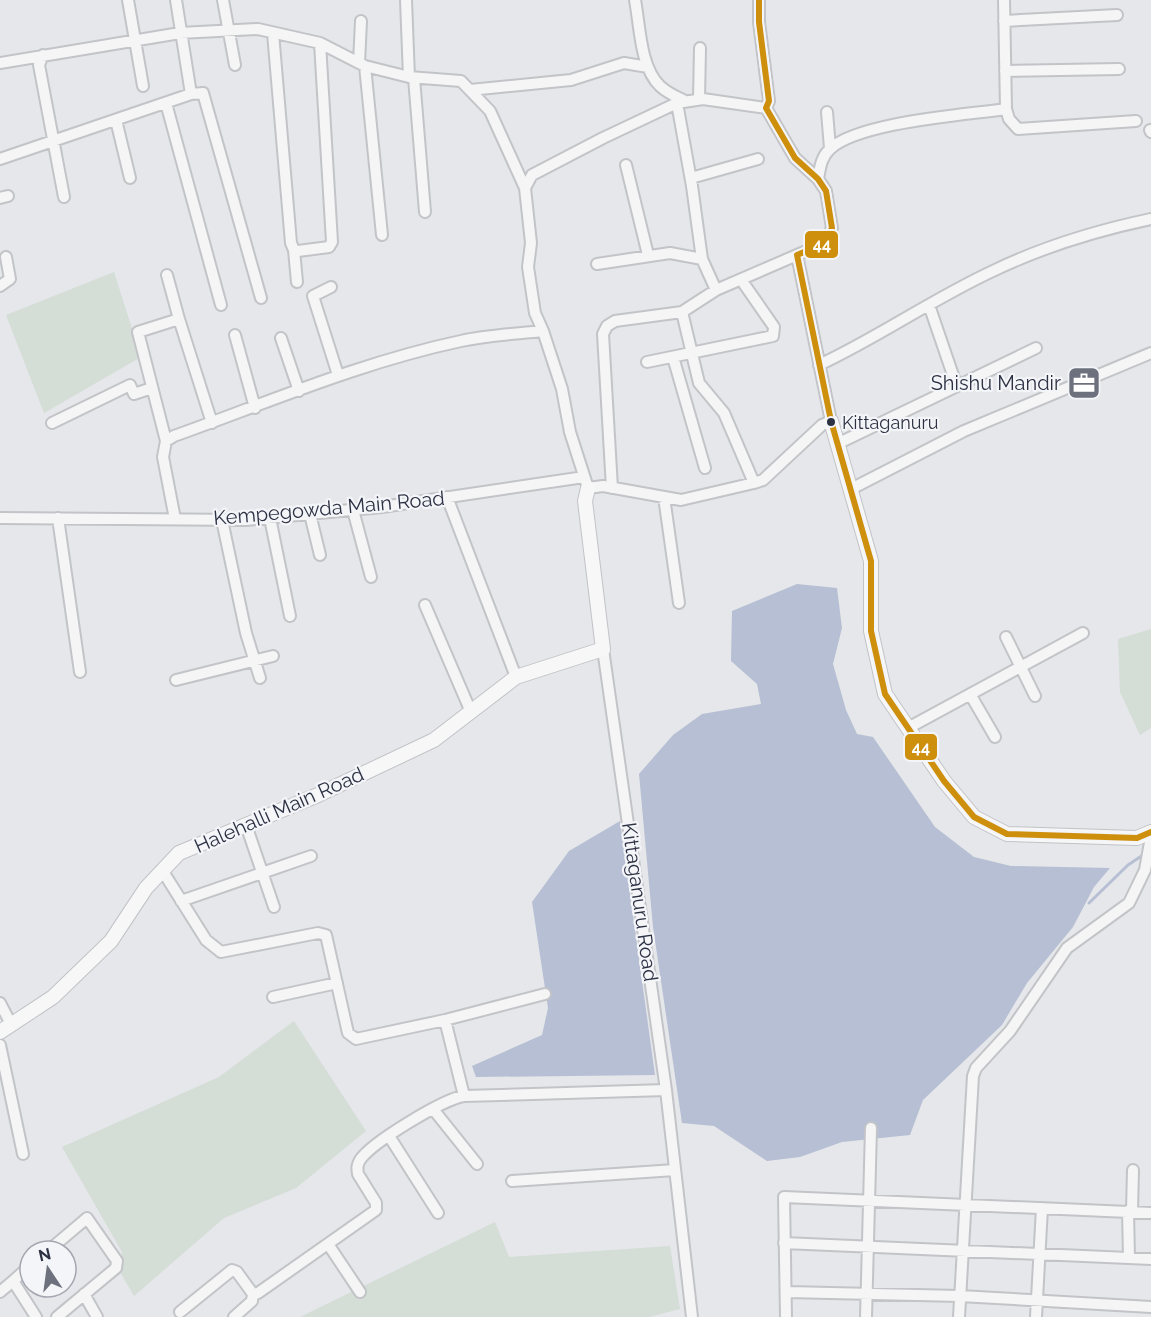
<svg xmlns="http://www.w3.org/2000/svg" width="1151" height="1317" font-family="Raleway,sans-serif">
<rect width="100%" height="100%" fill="#e5e7ea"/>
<path fill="#d4ddd6" d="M114 272 141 357 44 413 6 315Z
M1151 629V728L1140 735 1120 692 1118 639Z
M294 1021 366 1131 296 1188 224 1218 134 1296 120 1272 122 1252 62 1147 219 1077Z
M495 1222 509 1257 670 1246 680 1309 649 1317H300Z"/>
<path fill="#b6bfd3" d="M797 584 837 588 842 628 833 664 846 710 857 734 873 737 935 827 974 857 1011 866 1110 868 1094 887 1073 927 1027 983 1002 1025 923 1100 910 1135 842 1142 800 1157 767 1161 714 1126 682 1123 653 927 639 774 673 735 702 714 761 704 757 684 731 661 732 611Z
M620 821 655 1075 476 1077 472 1066 542 1035 548 1008 532 902 569 851Z"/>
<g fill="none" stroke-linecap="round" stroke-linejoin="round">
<path stroke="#b6bfd3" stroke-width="3" d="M1089 903 1128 865 1146 853"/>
<defs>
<path id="minor" d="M128 0 143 86
M176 0 191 94
M223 0 235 65
M406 0 409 77
M635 0C640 26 640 67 660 86 667 93 677 97 685 101
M759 0V22L769 101 766 108 795 158 818 179 826 191 832 228 825 243 797 255 831 421 822 425 763 480 754 483 681 500 603 486 588 488 570 432 562 389 543 331 535 313 528 267 531 243 525 188 532 175 603 138 677 103 703 99 766 108
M1004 21 1117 15
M273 33 291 243 294 250 298 251 329 247 332 242 320 43
M43 55 39 65 64 197
M0 63 180 33 258 29 320 43 365 66 409 77 461 81 490 111 525 188
M359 63 361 21
M365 66 382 235
M1005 71 1119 69
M414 78 425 212
M470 90 571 80 624 63 648 67
M699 99 700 48
M166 103 221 305
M677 103 692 186 702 259 716 290
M1006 109 1009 119 1018 129 1136 121
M827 112 830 148
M116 120 130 178
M1150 130 1151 132
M0 159 191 94 203 93 261 298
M626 165 648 255
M691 178 758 159
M818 179C820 168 821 157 830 149 859 122 965 115 1006 109L1004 0
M0 198 8 196
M294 250 297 282
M597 264 670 253 702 259
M0 286 10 279 6 257
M331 287 313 296 338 375
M929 305 956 384
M682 312 699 383 724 413 754 483
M179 319 212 423
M235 335 255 408
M281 338 299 391
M673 357 705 468
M647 362 773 336 774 327 742 281
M819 365C879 337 934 298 995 270 1043 247 1099 230 1151 219
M52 423 130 385 134 394 152 388
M166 441 138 332 179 319 167 275
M837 444 1036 348
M612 488 603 334 607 326 615 321 682 312 716 290 797 255
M851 489 964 431 1151 353
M447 497 516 677
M664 497 679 603
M353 510 371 577
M310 514 320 555
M0 518 246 520 382 507 584 477
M58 518 80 672
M270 518 290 616
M175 519 163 457 166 441 174 436C269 402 362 362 461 341 488 335 516 334 543 331
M222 520 246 633 260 678
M425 605 471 712
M1006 637 1035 696
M603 649 666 1090 692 1317
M176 680 273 656
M970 694 995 737
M908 728 1083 633
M246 825 274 907
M162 870 206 940 221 952 318 933 326 935 348 1033 356 1039 445 1020 545 994
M181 901 311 856
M273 997 337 983
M0 1003 11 1024
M445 1020 464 1096 666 1090
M0 1045 23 1154
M433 1109 477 1164
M389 1136 438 1213
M512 1181 675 1170
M784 1197 1151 1213
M784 1197 786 1317
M1128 1211 1129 1258
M1132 1211 1133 1170
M784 1243 1151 1259
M328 1244 360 1292
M48 1251 87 1218 117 1261 116 1268 57 1317
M30 1266 13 1281 36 1317
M0 1292 13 1281
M787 1292 960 1296 1151 1307
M84 1294 97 1317
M180 1312 232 1270 237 1272 253 1294 258 1293 376 1210V1203L358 1174C357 1168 357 1165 360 1160 371 1143 443 1099 464 1096
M234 1317 252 1301 253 1294
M866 1317 871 1128
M959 1317 973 1076 976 1068 1010 1031 1067 948 1129 903 1145 870 1151 837
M1036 1317 1042 1208"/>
<path id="major" d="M831 421 871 561V631L885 694 944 781 974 817 1007 834 1137 838 1151 832
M0 1032 53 997 111 941 146 888 179 853 318 795 434 740 516 677 603 649 585 501 588 488"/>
</defs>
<use href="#minor" stroke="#c2c4c7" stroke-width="14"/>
<use href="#major" stroke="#c2c3c7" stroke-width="16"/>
<use href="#minor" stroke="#f5f5f6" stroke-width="10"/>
<use href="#major" stroke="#f7f7f8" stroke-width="14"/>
<defs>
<path id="bus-1" d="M759 0V22L769 101 766 108 795 158 818 179 826 191 832 228 825 243 797 255 831 421 871 561V631L885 694 944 781 974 817 1007 834 1137 838 1151 832"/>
</defs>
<use href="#bus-1" stroke="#f4f5f8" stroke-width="10"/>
<use href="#bus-1" stroke="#ce8f0d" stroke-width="6"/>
</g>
<defs>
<symbol id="office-square" viewBox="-11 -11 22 22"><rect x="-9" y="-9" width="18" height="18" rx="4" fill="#6d717d" stroke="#f4f5f8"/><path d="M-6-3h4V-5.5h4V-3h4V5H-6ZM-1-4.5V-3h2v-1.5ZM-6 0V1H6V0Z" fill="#fff"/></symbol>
</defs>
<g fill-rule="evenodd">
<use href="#office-square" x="1065" y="364" width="38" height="38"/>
</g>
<circle fill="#2c3143" stroke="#f4f5f8" stroke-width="2" cx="831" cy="422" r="5"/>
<g text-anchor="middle" stroke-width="4.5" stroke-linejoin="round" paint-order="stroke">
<g font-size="18" fill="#2c3143" stroke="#f4f5f8" text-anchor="start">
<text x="842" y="429">Kittaganuru</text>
</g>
<g font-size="20" fill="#2c3143" stroke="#f4f5f8" text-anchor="end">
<text x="1061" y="390">Shishu Mandir</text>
</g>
<g font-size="20" fill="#2c3143" stroke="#f4f5f8">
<text transform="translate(329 508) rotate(-5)" y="7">Kempegowda Main Road</text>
<text transform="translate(279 810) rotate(-24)" y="7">Halehalli Main Road</text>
<text transform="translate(640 902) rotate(82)" y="7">Kittaganuru Road</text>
</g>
</g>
<g stroke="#f4f5f8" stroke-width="2">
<rect x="804" y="230" width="35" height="29" rx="6" fill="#ce8f0d"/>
<rect x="904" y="733" width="34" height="28" rx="6" fill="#ce8f0d"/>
</g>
<g font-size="16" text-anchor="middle" font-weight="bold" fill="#fff">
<text x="822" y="250">44</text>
<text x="921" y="753">44</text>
</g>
<g transform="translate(48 1269) rotate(347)"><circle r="28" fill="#f4f5f8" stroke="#a4a7b0" stroke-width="1.5"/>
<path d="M0-4.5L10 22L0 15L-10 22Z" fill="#6d717d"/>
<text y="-9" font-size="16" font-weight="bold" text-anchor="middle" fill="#2c3143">N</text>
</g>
</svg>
